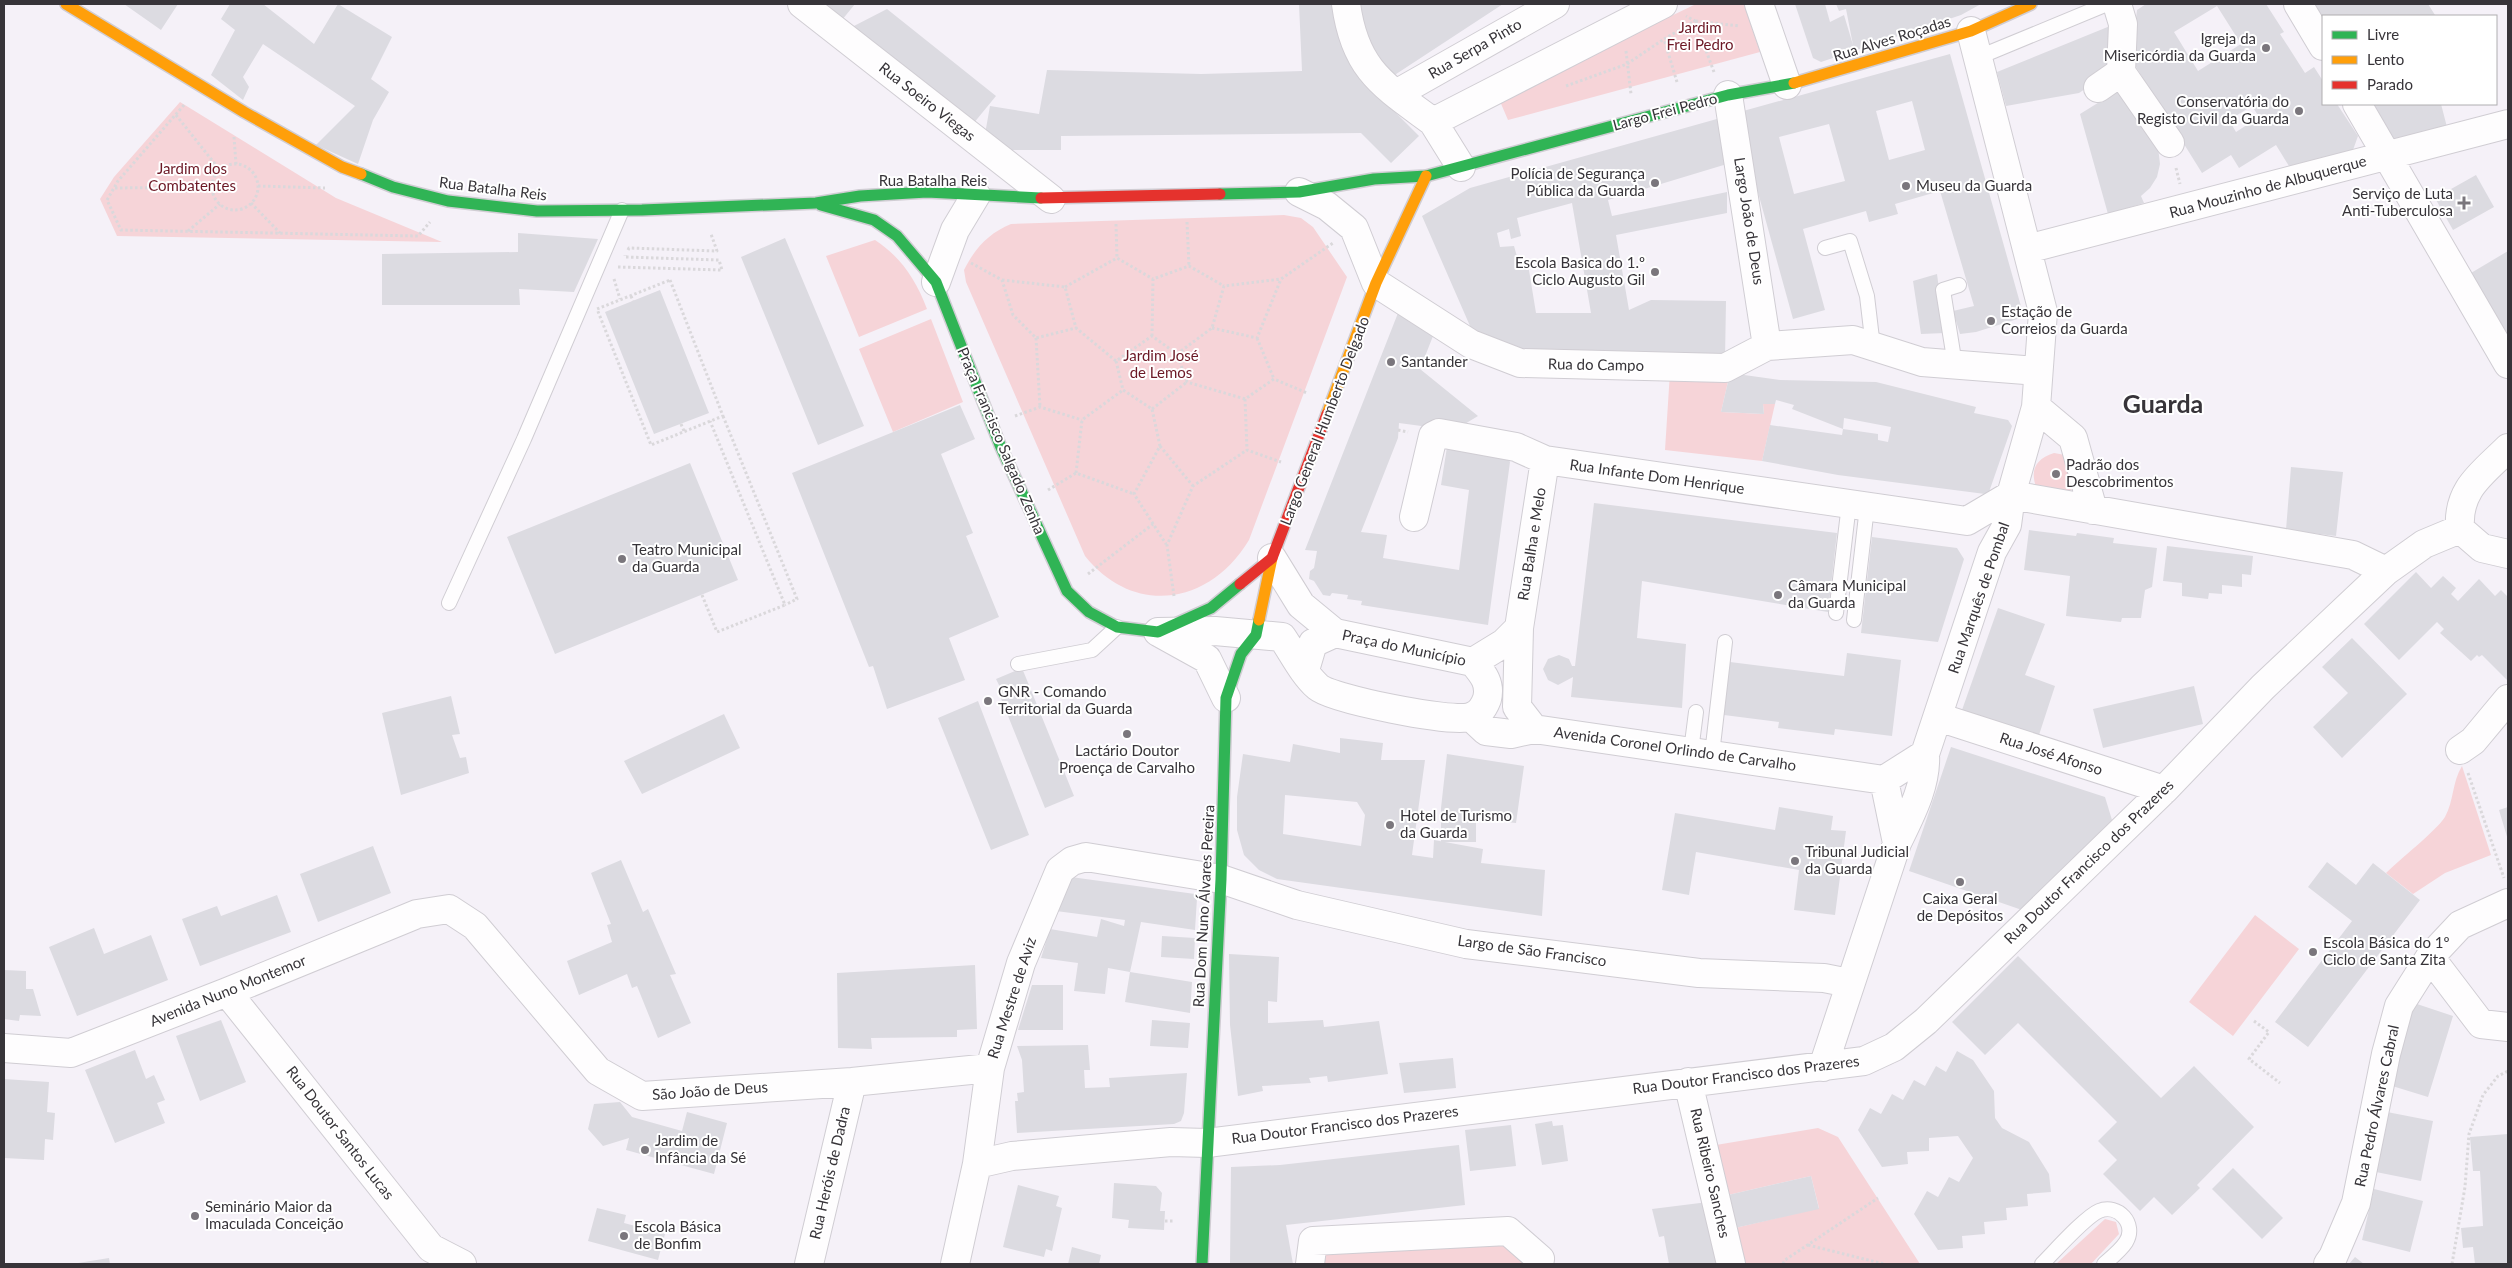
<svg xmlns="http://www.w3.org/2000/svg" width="2512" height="1268" font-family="Lato,sans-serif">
<rect width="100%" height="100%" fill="#f5f1f8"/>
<path fill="#f6d4d8" d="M1696 4H1744L1760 52 1508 120 1499 99Z
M180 102 336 198 442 242 117 236 100 199 114 177Z
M1284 215 1301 218 1313 227 1347 277 1249 540C1210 605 1134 617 1085 556L966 282 964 270C975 248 989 233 1011 224Z
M875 240C901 257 916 280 927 309L859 337 826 256Z
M931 319 963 402 893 432 859 349Z
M1670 372 1730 373 1721 412 1764 414 1763 404H1775L1762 461 1665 450Z
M2054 453 2065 455 2075 485 2067 494 2036 487C2030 469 2036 459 2054 453Z
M2462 766 2491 855 2445 873 2413 894 2386 873C2399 860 2436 831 2445 817 2454 801 2452 782 2462 766Z
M2255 915 2299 949 2233 1036 2189 1002Z
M1818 1128 1838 1137 1920 1264H1744L1735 1228 1819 1208 1811 1176 1728 1195 1716 1145Z
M2105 1219 2116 1222 2119 1234 2091 1264H2056Z
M1505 1242 1528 1264H1322L1323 1251Z"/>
<path fill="#dcdbe1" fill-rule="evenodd" d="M124 4H178L161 30Z
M230 4H263L314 44 338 4 392 37 371 79 389 92 373 120 358 164 316 145 355 106 263 44 243 77 249 87 243 100 211 75 235 30 221 19Z
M822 4H855L842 20Z
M1299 4H1341L1368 85 1419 136 1391 163 1361 133 1061 136V150H1005L985 134 990 106 1039 114 1047 70 1201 74 1302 71Z
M1352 4H1503L1387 80Z
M1795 4H1825L1830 22 1844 15 1853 45 1846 9 1839 11 1836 4H1981L1961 15 1821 62 1813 58Z
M2146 4H2266L2284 32 2280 34 2305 73 2314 67 2323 81V104H2337L2358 136 2353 150 2289 166 2276 145 2239 168 2231 155 2202 173 2131 59 2137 10ZM2217 6 2241 44 2198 71 2174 32ZM2252 106 2259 117 2236 132 2229 120Z
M2315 4H2428L2435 15 2322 16Z
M887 9 996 96 973 124 852 27Z
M2115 24 2112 71 2079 93 2006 106 1997 72Z
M1950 54 2024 317 1976 332 1960 334 1953 311 1974 306 1940 191 1895 204 1898 214 1869 222 1866 211 1803 229 1825 310 1793 319 1736 113ZM1912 101 1925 150 1889 160 1876 111ZM1829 124 1845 181 1794 194 1779 137Z
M2122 88 2158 147 2160 164 2157 177 2150 188 2141 196 2144 203 2108 214 2080 114Z
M2371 104H2441L2448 131 2394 143Z
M1724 117 1727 164 1608 200 1612 216 1727 192V213L1616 235 1629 310 1651 300 1726 301 1725 359 1513 352 1477 342 1422 216 1470 188ZM1572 203 1591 313H1536L1527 258 1518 260 1514 246 1500 247 1497 233 1509 229 1511 239 1521 236 1517 218Z
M2476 175 2494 207 2453 230 2435 198Z
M518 233 598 239 574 292 519 289 520 305H382V254L518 252Z
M785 238 864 426 818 445 741 257Z
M2508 251V335L2471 273Z
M1937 274 1945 333 1921 334 1913 281Z
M660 290 709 413 654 434 605 312Z
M1398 313 1435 331 1420 369 1478 416 1463 425 1432 421 1429 427 1399 423 1398 438 1361 532 1387 535 1383 558 1459 570 1469 490 1441 485 1447 447 1507 457 1510 462 1488 625 1361 605 1362 601 1347 599 1348 595 1332 593 1330 596 1323 595 1314 581 1309 579 1310 571 1314 568 1317 551 1305 550Z
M1730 373 1780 380 1876 382 1976 407 1974 413 2008 420 2012 426 1989 492 1985 494 1838 475 1762 461 1770 425 1842 435 1843 429 1792 409 1794 405 1776 400 1775 404H1763L1764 414 1721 412ZM1844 418 1891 427 1888 442 1878 440V434L1843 429Z
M960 405 975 439 941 454 973 533 966 536 999 617 949 638 965 680 887 709 873 666 869 667 792 473Z
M690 463 738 580 555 654 507 537Z
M2291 467 2343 472 2336 536 2286 530Z
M1594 503 1837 533 1828 612 1642 581 1637 638 1686 644 1682 708 1571 697 1573 677 1558 685 1548 680 1543 669 1548 659 1559 655 1569 659 1572 666H1575Z
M2029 530 2076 536 2077 533 2114 538 2113 543 2157 548 2152 587 2145 590 2141 618H2122L2121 622 2066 616 2070 576 2024 570Z
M1872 537 1957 548 1964 559 1938 642 1861 633Z
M2167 546 2253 556 2251 575 2242 574V587L2222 585V594L2209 593 2208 599 2182 596V583L2163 581Z
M2416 572 2431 588 2443 576 2456 588 2451 594 2458 601 2479 579 2495 596 2501 590 2508 597V681L2482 655 2479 657 2477 655 2471 661 2440 633 2444 629 2437 622 2399 660 2364 624Z
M1998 608 2045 624 2025 675 2055 686 2039 735 1962 710Z
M2352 638 2407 694 2342 758 2313 727 2348 693 2322 667Z
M1847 653 1901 660 1892 736 1835 729 1834 735 1778 728 1779 722 1724 715 1730 662 1844 676Z
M1022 668 1074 796 1045 808 998 691 1001 689 996 679Z
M2194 686 2203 724 2103 748 2093 709Z
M451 696 460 734 452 735 460 758 466 757 469 773 401 795 382 713Z
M978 701 1029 835 991 850 938 718Z
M724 714 740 748 642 794 624 761Z
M1340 738 1383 743 1381 760H1425L1412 855 1433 858 1434 840 1483 849 1481 863 1545 870 1542 916 1277 879 1259 870 1244 855 1237 830V797L1243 754 1290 762 1293 744 1340 753ZM1285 795 1357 802 1365 815 1361 846 1283 834Z
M1951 747 2105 797 2112 820 2022 910 1909 871Z
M1447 754 1524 766 1516 823 1476 819V842H1441V808Z
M1779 807 1833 816 1831 830 1846 831 1835 915 1794 910 1799 870 1696 852 1689 895 1662 890 1675 813 1775 830Z
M2508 807V840L2499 810Z
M373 846 391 893 318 922 300 874Z
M621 860 643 912 648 909 676 974 670 975 691 1023 658 1038 637 986 632 988 627 974 579 995 567 961 612 942 607 925 611 924 591 873Z
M2327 862 2356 885 2373 863 2420 900 2308 1047 2275 1022 2352 921 2308 887Z
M1071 877 1195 894 1197 898 1195 930 1141 922 1130 972 1108 968 1105 994 1074 991 1078 963 1041 958 1050 929 1097 937 1101 919 1124 926 1125 920 1056 911Z
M277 895 291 932 200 966 182 919 217 906 221 916Z
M94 928 104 954 151 935 168 980 77 1016 49 947Z
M1162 936 1195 938 1194 959 1161 957Z
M1229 954 1279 957 1277 1002 1268 1001V1023L1323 1020 1324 1027 1379 1021 1388 1074 1328 1082 1327 1076 1309 1078 1311 1083 1262 1086 1263 1091 1238 1096 1230 1025Z
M2018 956 2161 1098 2194 1066 2254 1127 2197 1185 2200 1188 2172 1215 2154 1197 2140 1211 2103 1174 2117 1160 2098 1141 2117 1122 2018 1023 1985 1055 1952 1022Z
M975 965 977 1029 957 1030V1037L871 1038 872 1049 838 1048 837 973Z
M4 970 26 971V989H33L41 1016 20 1015 19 1021 4 1019Z
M1130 972 1192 982 1190 1013 1125 1002Z
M1032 985H1063V1030H1018Z
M2414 1003 2453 1016 2428 1097 2389 1085Z
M221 1020 246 1082 200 1101 176 1036Z
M1152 1020 1190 1023 1188 1048 1150 1046Z
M1088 1045 1090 1070H1084L1085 1088 1110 1087 1109 1078 1187 1073 1184 1113 1181 1121 1174 1124 1017 1133 1015 1101H1018L1017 1093 1024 1092 1022 1060 1017 1046Z
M135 1050 146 1079 154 1075 165 1100 157 1103 165 1123 115 1143 85 1070Z
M1957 1051 1973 1060 1994 1091 1995 1118 2002 1128 2029 1142 2049 1174 2051 1192 2027 1194 2028 1206 2006 1208 2007 1220 1984 1222 1985 1234 1962 1236 1963 1248 1938 1250 1914 1214 1927 1191 1938 1197 1949 1177 1959 1182 1973 1158 1958 1136 1929 1138V1151L1907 1152 1908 1164 1882 1167 1858 1130 1870 1108 1881 1114 1892 1094 1903 1100 1914 1080 1925 1086 1936 1066 1946 1072Z
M1453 1058 1456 1088 1404 1093 1399 1063Z
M4 1079 49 1082 47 1112 55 1113 53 1140 45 1139 44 1160 4 1158Z
M620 1102 632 1117 682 1131 687 1112 727 1123 714 1174 626 1150 629 1138 603 1146 588 1129 594 1104Z
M2382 1111 2433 1121 2421 1181 2371 1171Z
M1552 1121 1553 1126 1563 1125 1568 1161 1542 1165 1535 1124Z
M1511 1125 1516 1166 1470 1171 1465 1130Z
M2508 1134V1264H2475L2473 1247 2463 1248 2461 1228 2483 1226 2480 1171H2473L2470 1137Z
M1459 1145 1465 1205 1286 1225 1293 1264H1230L1231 1167 1280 1165Z
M2233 1168 2283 1218 2262 1239 2212 1189Z
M1811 1176 1819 1209 1735 1228 1728 1195Z
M1114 1183 1156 1186 1162 1193 1160 1211H1165L1164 1230 1128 1228 1129 1220 1112 1218Z
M1018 1185 1059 1196 1056 1206 1062 1208 1052 1251 1046 1249 1044 1257 1003 1247Z
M2374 1189 2423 1201 2410 1252 2362 1240Z
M1708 1202 1722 1264H1669L1664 1236 1659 1237 1652 1209Z
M597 1208 626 1215 624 1223 665 1234 658 1260 588 1241Z
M1072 1247 1101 1255 1099 1264H1068Z
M2355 1257 2364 1264H2349Z
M109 1258 110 1264H78V1263Z"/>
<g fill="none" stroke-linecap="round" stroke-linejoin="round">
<defs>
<path id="lane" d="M1979 57 2107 4
M1825 248 1850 241 1867 296 1873 347
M1955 365 1943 290 1959 285
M449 603 524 439 622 210
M1836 613 1849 504
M1854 620 1867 507
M1018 664 1092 650 1117 627
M1691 751 1696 712
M1712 754 1725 642
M2042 1264C2054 1252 2085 1217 2099 1211 2118 1203 2137 1224 2126 1242 2121 1250 2111 1258 2104 1264"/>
<path id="street" d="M802 4 1051 199
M1346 4C1355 70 1383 85 1433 122
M1759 4 1787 85
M2117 4 2123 24 2121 72 2170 143
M2298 4 2323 46
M2098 88 2121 72
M1396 94 1555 4
M1728 95 1767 346
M2357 104 2508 364
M1461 167 1433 122 1663 4
M1299 192 1327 206 1354 228 1376 283 1471 344 1520 363 1725 368 1767 346 1853 340 1922 362 2038 371
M2027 249 2508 124
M936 282 955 230 976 195
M2036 407 2073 438 2093 510
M2508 448C2482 474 2457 489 2460 529L2482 548 2508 554
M2011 495 2353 555 2386 571
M1414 517 1433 436 1439 433 1516 447 1545 460 1967 521 2011 495
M1272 558 1301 605 1335 633
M1158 632 1215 631 1282 637C1293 653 1303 674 1318 687 1332 699 1451 723 1470 717 1479 715 1484 707 1487 699 1491 683 1483 674 1473 662L1335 633 1313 643 1305 670
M1160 633 1207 659 1226 698
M1473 662 1504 643 1519 628
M1471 717 1486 731 1511 734 1534 729 1884 780 1925 754
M1938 717 2164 790
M1534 729 1517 707 1519 628 1545 460
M2460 750 2473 741 2508 699
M1884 780 1897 843
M2430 957 2481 1024 2508 1027
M227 992 431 1248 462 1264
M4 1048 71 1053 227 992 417 914 449 909 475 926 598 1071 642 1096 852 1082 990 1068
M1823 1067 1897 843C1910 816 1927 785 1925 754L1992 552 2007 525 2011 495 2036 407 2043 312 1971 31
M1688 1082 1731 1264
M977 1164 1012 1156 1171 1142 1207 1143 1864 1061 1894 1047 1926 1021 2164 790 2263 687 2386 571 2424 544 2460 529
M809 1264 852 1082
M955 1264 977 1164 990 1068 1021 963 1060 870 1072 861 1086 857 1221 879 1297 905 1466 944 1699 973 1824 978 1849 983
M1310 1264 1313 1241 1508 1231 1540 1259 1539 1264
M2328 1264 2333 1257 2356 1203 2386 1054 2399 1006 2430 957 2460 925 2508 903"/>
<path id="fast" d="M361 174 393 187 448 201 537 211 642 210 816 203 860 196 927 192 1041 198
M1220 194 1299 192 1374 179 1426 176 1728 95 1794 83
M821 205 874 220 897 236 936 282 1000 445 1067 591 1089 612 1117 627 1158 632 1211 608 1240 584
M1202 1264 1221 879 1226 698 1241 654 1256 635 1259 620"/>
<path id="slow" d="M66 4 244 112 342 167 361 174
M1794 83 1971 31 2031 4
M1327 414 1376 283 1426 176
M1259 620 1272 558"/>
<path id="jam" d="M1041 198 1220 194
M1240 584 1272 558 1327 414"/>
</defs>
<use href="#lane" stroke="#d0cdd3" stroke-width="16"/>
<use href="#street" stroke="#d0cdd3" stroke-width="30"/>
<use href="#fast" stroke="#d0cdd3" stroke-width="14"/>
<use href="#slow" stroke="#d0cdd3" stroke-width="14"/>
<use href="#jam" stroke="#d0cdd3" stroke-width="14"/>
<path stroke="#dad8db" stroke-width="3" stroke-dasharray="2.5 2.5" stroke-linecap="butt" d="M1626 51 1631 94
M1714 72 1695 21 1739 26
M1677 82 1664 39 1695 21 1686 16
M1566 86 1627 64 1664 39
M184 105 118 181 107 200 121 230 418 236 430 222
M176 115 219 169
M234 137 236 164
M212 187a23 23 0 1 1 46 0a23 23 0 1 1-46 0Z
M2176 168 2180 184
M258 186 325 188
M115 188 212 187
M251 203 280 233
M1187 222 1189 266
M1116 224 1117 258
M188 231 220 204
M628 250 629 248 717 251 711 234
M971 263 1002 280 1013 315 1036 338 1076 328 1116 361 1152 336 1177 354 1187 382 1245 399 1274 379 1307 393
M618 267 722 270 719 260 625 257V255
M614 279 620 299
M670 280 723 416 651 445 597 309Z
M1002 280 1065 287 1076 328
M1065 287 1117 258 1153 279
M631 296 633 301
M1212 328 1257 338 1281 279
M1152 336 1153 279 1189 266 1224 286
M1036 338 1040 407
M1257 338 1274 379
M1177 354 1212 328 1224 286 1281 279 1333 243
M1116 361 1123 390 1152 409 1160 446 1134 494 1166 544
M1245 399 1247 450 1281 462
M1152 409 1187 382
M723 416 797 599 785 605
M1015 416 1040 407 1082 420
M681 424 684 431
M1398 430 1408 432
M1160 446 1193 486
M1076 473 1082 420 1123 390
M1048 490 1076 473 1134 494
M1088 574 1153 524
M702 595 717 632 785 605 710 421
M1174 596 1167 545 1193 486 1247 450
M2468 773 2504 878
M2254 1021 2269 1032 2249 1059 2280 1083
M1165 1221H1174
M1808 1245 1884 1264
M1783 1264 1785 1260 1878 1198
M2452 1264 2465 1187 2469 1134 2483 1095 2498 1076 2508 1071"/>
<use href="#lane" stroke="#fefdfe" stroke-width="14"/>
<use href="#street" stroke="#fefdfe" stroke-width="28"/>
<use href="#fast" stroke="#30b455" stroke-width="11"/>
<use href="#slow" stroke="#ff9f0a" stroke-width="11"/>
<use href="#jam" stroke="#e5322d" stroke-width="11"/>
</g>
<g fill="#7a767c" stroke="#fff" stroke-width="2">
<circle cx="2266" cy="48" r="5"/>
<circle cx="2299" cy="111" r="5"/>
<circle cx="1655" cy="183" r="5"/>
<circle cx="1906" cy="186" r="5"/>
<path d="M2461.5 195.5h5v5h5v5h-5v5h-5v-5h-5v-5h5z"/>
<circle cx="1655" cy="272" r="5"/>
<circle cx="1991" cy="321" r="5"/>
<circle cx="1391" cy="362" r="5"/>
<circle cx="2056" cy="474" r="5"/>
<circle cx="622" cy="559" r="5"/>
<circle cx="1778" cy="595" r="5"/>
<circle cx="988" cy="701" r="5"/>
<circle cx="1127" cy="734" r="5"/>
<circle cx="1390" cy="825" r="5"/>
<circle cx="1795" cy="861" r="5"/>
<circle cx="1960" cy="882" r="5"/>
<circle cx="2313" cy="952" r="5"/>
<circle cx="645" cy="1150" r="5"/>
<circle cx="195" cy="1216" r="5"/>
<circle cx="624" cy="1236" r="5"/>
</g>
<g text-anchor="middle" stroke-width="4" stroke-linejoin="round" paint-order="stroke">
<g font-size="15" fill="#6c1825" stroke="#fff">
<text x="1700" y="33">Jardim<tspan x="1700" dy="17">Frei Pedro</tspan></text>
<text x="192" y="174">Jardim dos<tspan x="192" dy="17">Combatentes</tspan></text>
<text x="1161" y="361">Jardim José<tspan x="1161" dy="17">de Lemos</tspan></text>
</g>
<g font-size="15" fill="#373439" stroke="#fff">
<text transform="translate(1892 39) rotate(-17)" y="5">Rua Alves Roçadas</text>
<text transform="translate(1475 49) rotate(-30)" y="5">Rua Serpa Pinto</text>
<text transform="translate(927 102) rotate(38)" y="5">Rua Soeiro Viegas</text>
<text transform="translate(1665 112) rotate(-15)" y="5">Largo Frei Pedro</text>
<text x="933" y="186">Rua Batalha Reis</text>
<text transform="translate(2268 187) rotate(-15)" y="5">Rua Mouzinho de Albuquerque</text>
<text transform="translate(493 189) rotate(7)" y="5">Rua Batalha Reis</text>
<text transform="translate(1749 221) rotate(81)" y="5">Largo João de Deus</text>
<text transform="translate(1596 365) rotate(1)" y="5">Rua do Campo</text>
<text transform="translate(1325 421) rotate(-69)" y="5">Largo General Humberto Delgado</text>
<text transform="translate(1001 441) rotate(67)" y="5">Praça Francisco Salgado Zenha</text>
<text transform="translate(1657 477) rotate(8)" y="5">Rua Infante Dom Henrique</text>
<text transform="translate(1532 544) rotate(-81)" y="5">Rua Balha e Melo</text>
<text transform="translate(1979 598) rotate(-71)" y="5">Rua Marquês de Pombal</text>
<text transform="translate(1404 648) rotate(12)" y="5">Praça do Município</text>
<text transform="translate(1675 749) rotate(8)" y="5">Avenida Coronel Orlindo de Carvalho</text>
<text transform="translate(2051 754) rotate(18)" y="5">Rua José Afonso</text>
<text transform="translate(2089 862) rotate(-44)" y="5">Rua Doutor Francisco dos Prazeres</text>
<text transform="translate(1204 906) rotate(-87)" y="5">Rua Dom Nuno Álvares Pereira</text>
<text transform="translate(1532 951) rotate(8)" y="5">Largo de São Francisco</text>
<text transform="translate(228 991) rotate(-22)" y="5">Avenida Nuno Montemor</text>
<text transform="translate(1012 998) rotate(-72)" y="5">Rua Mestre de Aviz</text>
<text transform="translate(1746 1075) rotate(-7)" y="5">Rua Doutor Francisco dos Prazeres</text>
<text transform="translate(710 1091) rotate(-4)" y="5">São João de Deus</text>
<text transform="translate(2377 1106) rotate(-78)" y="5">Rua Pedro Álvares Cabral</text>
<text transform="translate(1345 1125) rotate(-7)" y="5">Rua Doutor Francisco dos Prazeres</text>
<text transform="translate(340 1133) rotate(52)" y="5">Rua Doutor Santos Lucas</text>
<text transform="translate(830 1173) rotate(-77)" y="5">Rua Heróis de Dadra</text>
<text transform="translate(1710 1173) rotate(77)" y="5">Rua Ribeiro Sanches</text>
</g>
<g font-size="15" fill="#373439" stroke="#fff" text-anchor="start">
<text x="2256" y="44" text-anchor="end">Igreja da<tspan x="2256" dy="17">Misericórdia da Guarda</tspan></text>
<text x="2289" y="107" text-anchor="end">Conservatória do<tspan x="2289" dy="17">Registo Civil da Guarda</tspan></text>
<text x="1645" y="179" text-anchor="end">Polícia de Segurança<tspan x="1645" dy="17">Pública da Guarda</tspan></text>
<text x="1916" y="191">Museu da Guarda</text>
<text x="2453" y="199" text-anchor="end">Serviço de Luta<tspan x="2453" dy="17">Anti-Tuberculosa</tspan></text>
<text x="1645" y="268" text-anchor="end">Escola Basica do 1.º<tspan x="1645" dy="17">Ciclo Augusto Gil</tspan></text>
<text x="2001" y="317">Estação de<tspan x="2001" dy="17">Correios da Guarda</tspan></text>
<text x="1401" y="367">Santander</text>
<text x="2066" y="470">Padrão dos<tspan x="2066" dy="17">Descobrimentos</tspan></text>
<text x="632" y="555">Teatro Municipal<tspan x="632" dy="17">da Guarda</tspan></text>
<text x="1788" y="591">Câmara Municipal<tspan x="1788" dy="17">da Guarda</tspan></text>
<text x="998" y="697">GNR - Comando<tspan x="998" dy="17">Territorial da Guarda</tspan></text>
<text x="1127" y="756" text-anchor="middle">Lactário Doutor<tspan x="1127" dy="17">Proença de Carvalho</tspan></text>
<text x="1400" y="821">Hotel de Turismo<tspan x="1400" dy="17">da Guarda</tspan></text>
<text x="1805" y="857">Tribunal Judicial<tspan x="1805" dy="17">da Guarda</tspan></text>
<text x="1960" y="904" text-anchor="middle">Caixa Geral<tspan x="1960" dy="17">de Depósitos</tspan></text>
<text x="2323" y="948">Escola Básica do 1º<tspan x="2323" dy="17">Ciclo de Santa Zita</tspan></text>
<text x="655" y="1146">Jardim de<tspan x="655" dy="17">Infância da Sé</tspan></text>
<text x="205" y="1212">Seminário Maior da<tspan x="205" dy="17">Imaculada Conceição</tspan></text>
<text x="634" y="1232">Escola Básica<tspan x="634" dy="17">de Bonfim</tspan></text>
</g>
<g font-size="25" font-weight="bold" fill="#373439" stroke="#fff">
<text x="2163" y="413">Guarda</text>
</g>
</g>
<rect width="2512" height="1268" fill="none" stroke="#373439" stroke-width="10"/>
<rect x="2322" y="15" width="175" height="90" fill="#ffffff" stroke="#afaeb0"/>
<rect x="2332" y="31" width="25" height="8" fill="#30b455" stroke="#afaeb0"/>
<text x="2367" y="40" font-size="15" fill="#373439">Livre</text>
<rect x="2332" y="56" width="25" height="8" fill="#ff9f0a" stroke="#afaeb0"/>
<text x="2367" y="65" font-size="15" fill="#373439">Lento</text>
<rect x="2332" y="81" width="25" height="8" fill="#e5322d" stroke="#afaeb0"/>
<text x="2367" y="90" font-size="15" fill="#373439">Parado</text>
</svg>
